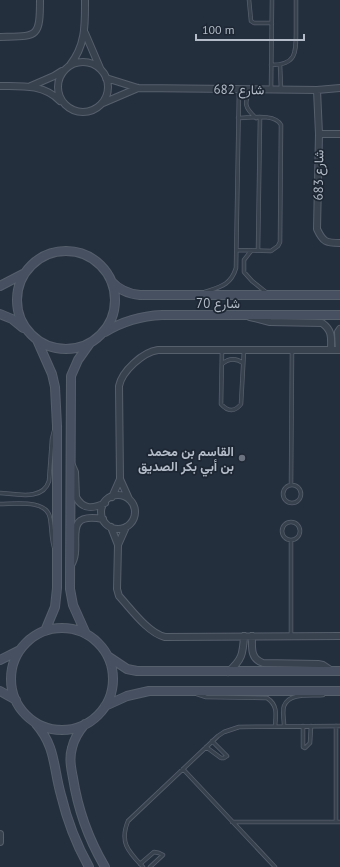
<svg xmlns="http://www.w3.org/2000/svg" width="340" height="867" font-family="'PT Sans',Vazirmatn,sans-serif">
<rect width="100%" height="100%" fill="#242f3e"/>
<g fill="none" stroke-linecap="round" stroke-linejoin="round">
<defs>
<path id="lane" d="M249 0 251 21 254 23H272
M271 65C297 65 296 52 296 31 296 21 296 10 296 0
M280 65 281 89
M251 90C243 103 245 108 256 118
M271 90 272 0
M237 250 271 251 278 246 280 242 281 125C275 113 250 118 238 118
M258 250 260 118
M251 251 244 260V272L252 281 267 293
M205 292C220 287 231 285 236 268L239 90
M222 350 221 404C228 412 235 412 241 404L244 350
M222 364C229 358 236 358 243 363
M291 485 292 350
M283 494a9 9 0 1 1 18 0a9 9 0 1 1-18 0Z
M0 493C17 494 43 501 49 481L52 439 54 431
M0 504C15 504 47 499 50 518 52 528 51 537 54 547
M282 531a9 9 0 1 1 18 0a9 9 0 1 1-18 0Z
M291 635V540
M197 694 206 697 267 698C278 705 276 715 275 726
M284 725C284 719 282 712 284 706 289 692 311 696 323 695
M303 726V747L305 748 310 743 311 726
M336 726V822
M206 747 221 758H224L227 756 212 741
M183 769 275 867
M232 822H340
M140 864 154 852 159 853 163 855 150 867
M143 867C129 852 119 843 128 821L218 736 224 732 239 727 340 726"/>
<path id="street" d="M85 33 100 68
M0 37C37 36 40 39 40 0
M58 87a25 25 0 1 1 50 0a25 25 0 1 1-50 0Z
M70 65C86 45 85 24 85 0
M106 78 138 88 317 90 340 88
M0 86C21 86 44 84 60 101
M31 86 54 76 62 71
M317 90 319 134 317 229C323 242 326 243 340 243
M103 103 138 88
M319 134H340
M250 317 270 322 322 323C333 331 331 338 331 350
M339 350 338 332 340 329
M71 463 75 472 76 497C83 510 93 509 105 503
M101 512a17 17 0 1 1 34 0a17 17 0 1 1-34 0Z
M112 497 120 479
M129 499 120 479 119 386C122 371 143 352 158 350H340
M111 527 118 545
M126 527 118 545 117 589 119 596C131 609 148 633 165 637L340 636
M71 565C84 546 59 511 103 519
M252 636C252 647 250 659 263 663L318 664 323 665 332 671
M228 672C242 660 243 654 244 636
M0 834V842"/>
<path id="secondary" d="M17 300a49 49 0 1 1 98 0a49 49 0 1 1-98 0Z
M111 281C119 290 128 294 140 295H340
M0 286 25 273
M0 314 12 319 23 328
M105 332C123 321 141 316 162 315H340
M37 340 52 374 55 387 57 426V588L55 607 45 631
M11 679a51 51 0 1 1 102 0a51 51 0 1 1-102 0Z
M86 634 73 605 70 589 71 376 78 360 90 343
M109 657 127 669 137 671H340
M0 660 20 650
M0 691 16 700
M105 706 127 696 149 691H340
M36 724C56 747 53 767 61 795 67 820 76 844 89 867
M85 724C79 731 74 739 72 748 69 758 71 768 73 778 78 810 89 840 105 867"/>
</defs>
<use href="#lane" stroke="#565f6c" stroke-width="4.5"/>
<use href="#street" stroke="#565f6c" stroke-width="8"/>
<use href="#secondary" stroke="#565f6c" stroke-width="10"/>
<use href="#lane" stroke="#38414e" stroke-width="3"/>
<use href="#street" stroke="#38414e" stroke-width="6"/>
<use href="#secondary" stroke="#465061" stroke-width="8"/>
</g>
<circle fill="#6b7280" stroke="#1d2633" stroke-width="1.5" cx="242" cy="458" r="4"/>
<g text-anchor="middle" stroke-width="3.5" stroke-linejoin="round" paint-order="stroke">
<g font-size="13" fill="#b4bcc9" stroke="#1d2633">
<text transform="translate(239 89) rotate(1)" y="5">شارع 682</text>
<text transform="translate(318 175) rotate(-89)" y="5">شارع 683</text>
<text x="218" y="308">شارع 70</text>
</g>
<g font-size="13" font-weight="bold" fill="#b4bcc9" stroke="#1d2633" text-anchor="end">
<text x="234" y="456">القاسم بن محمد<tspan x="234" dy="15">بن أبي بكر الصديق</tspan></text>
</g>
</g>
<path d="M196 34v6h108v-6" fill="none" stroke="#b4bcc9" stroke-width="2"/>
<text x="202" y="34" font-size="12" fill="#b4bcc9" stroke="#1d2633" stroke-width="3" paint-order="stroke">100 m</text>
</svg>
